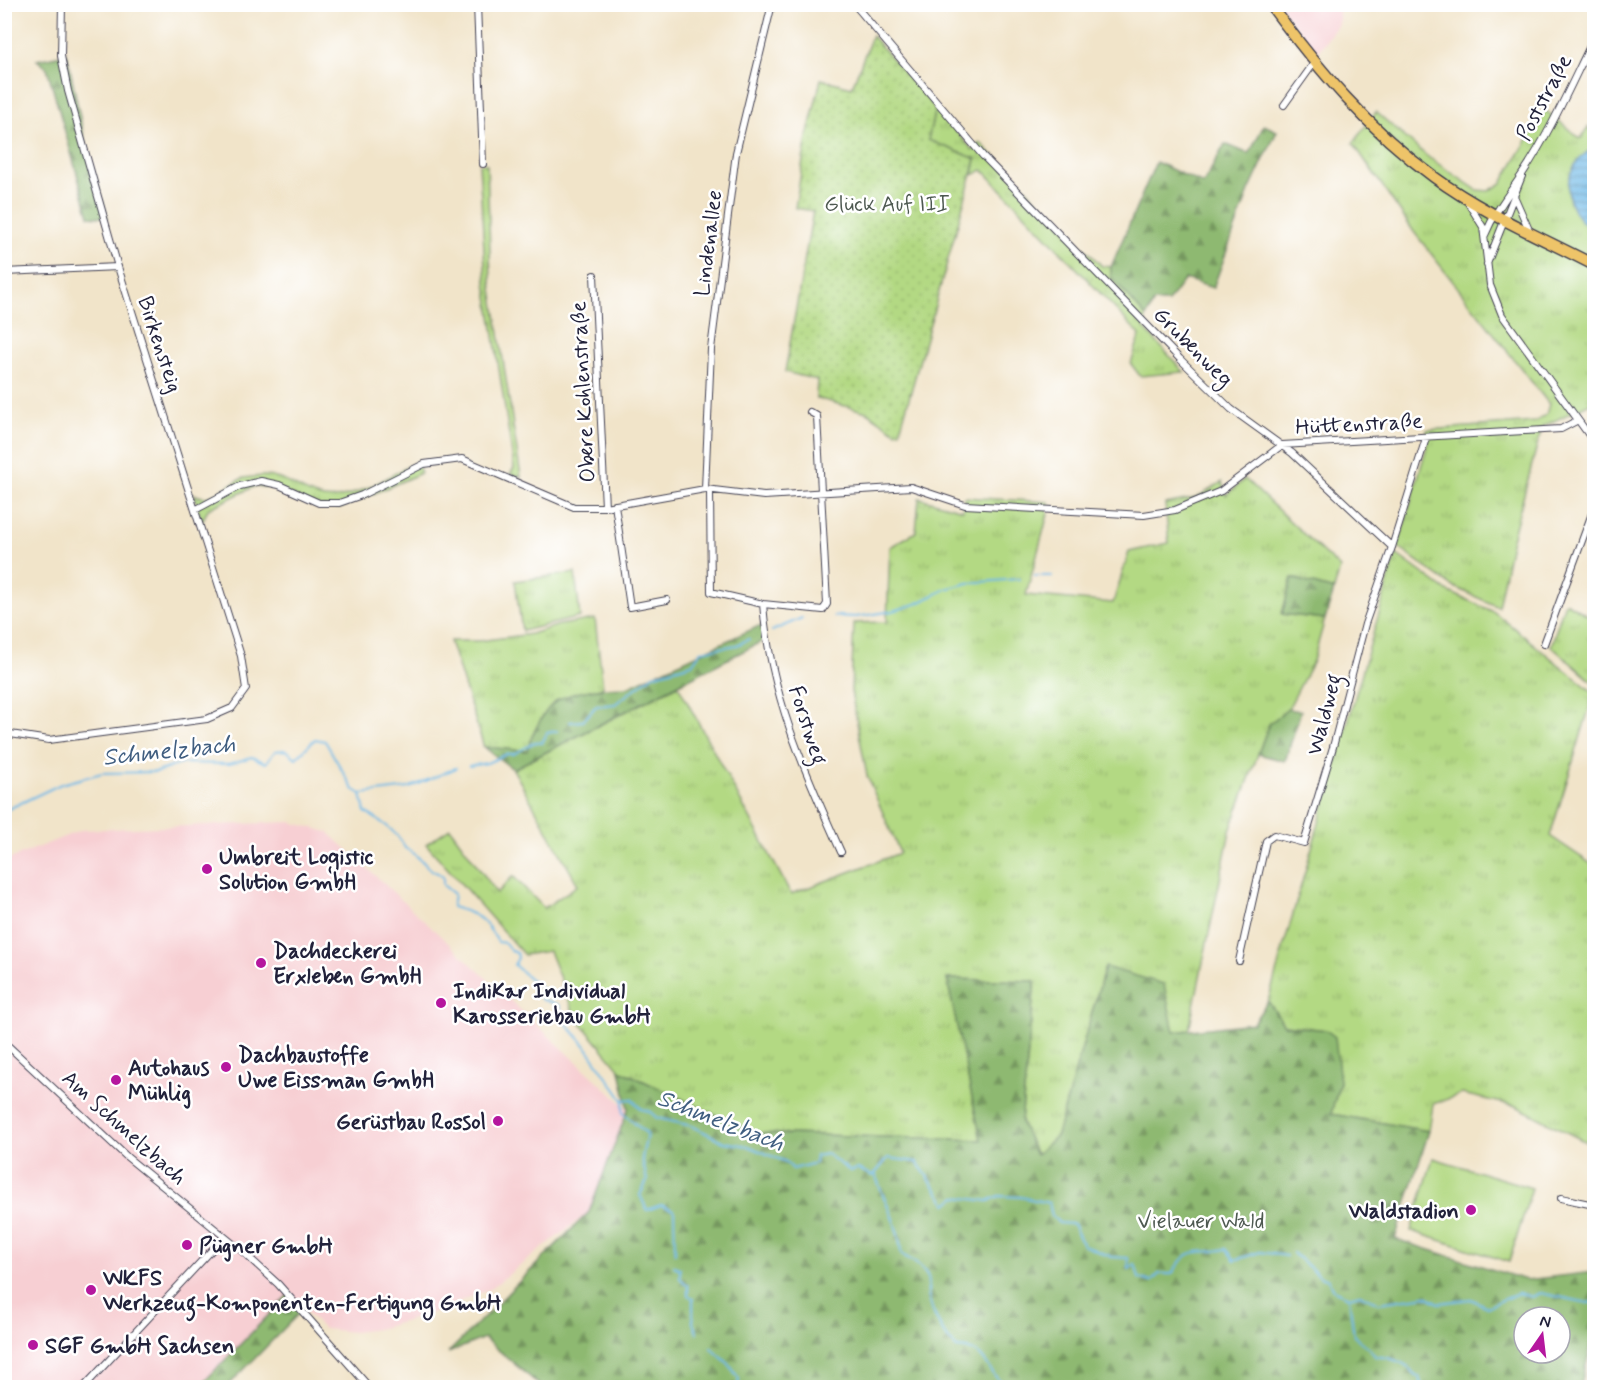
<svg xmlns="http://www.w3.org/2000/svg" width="1599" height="1392" font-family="Mynerve,sans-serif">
<defs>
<pattern id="grass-tufts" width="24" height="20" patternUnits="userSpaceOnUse" patternTransform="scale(1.5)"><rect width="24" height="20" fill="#b3d983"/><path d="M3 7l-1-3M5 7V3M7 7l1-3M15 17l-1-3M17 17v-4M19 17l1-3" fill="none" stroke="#9aba72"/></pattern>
<pattern id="forest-firs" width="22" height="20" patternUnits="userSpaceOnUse" patternTransform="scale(1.5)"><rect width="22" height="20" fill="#8eb971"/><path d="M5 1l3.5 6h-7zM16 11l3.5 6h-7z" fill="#74965e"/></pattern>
<pattern id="garden-dots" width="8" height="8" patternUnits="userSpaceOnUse" patternTransform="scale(1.5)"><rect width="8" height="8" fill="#b3d983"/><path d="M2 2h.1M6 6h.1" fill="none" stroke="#9aba72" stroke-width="1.8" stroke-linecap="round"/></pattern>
<pattern id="water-rules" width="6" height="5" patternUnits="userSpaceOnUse" patternTransform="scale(1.5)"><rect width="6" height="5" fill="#6eb9e7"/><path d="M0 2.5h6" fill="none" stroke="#5a96bc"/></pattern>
</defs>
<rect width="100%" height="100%" fill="#fff"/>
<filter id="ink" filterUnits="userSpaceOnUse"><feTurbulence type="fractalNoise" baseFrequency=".0167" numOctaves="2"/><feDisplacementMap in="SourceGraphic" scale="12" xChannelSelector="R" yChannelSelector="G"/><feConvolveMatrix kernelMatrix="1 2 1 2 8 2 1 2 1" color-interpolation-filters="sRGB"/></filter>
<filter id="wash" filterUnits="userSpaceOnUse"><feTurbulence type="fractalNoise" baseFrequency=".008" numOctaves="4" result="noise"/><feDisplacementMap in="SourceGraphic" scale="24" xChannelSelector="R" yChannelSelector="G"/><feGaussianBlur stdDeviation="1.35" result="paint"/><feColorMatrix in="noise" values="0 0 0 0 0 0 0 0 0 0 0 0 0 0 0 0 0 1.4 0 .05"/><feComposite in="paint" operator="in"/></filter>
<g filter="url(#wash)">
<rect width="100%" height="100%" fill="#f1e4c9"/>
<path fill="#f7cfd3" d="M1279 5H1329L1339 7V23L1317 53Z
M291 822 328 832 628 1109 589 1212 490 1289 424 1316 377 1329 354 1332 324 1329 289 1295 198 1387 5 1388V861L81 830Z"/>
<path fill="url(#grass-tufts)" stroke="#6a7e5f" stroke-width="1.5" d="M935 108 973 150 980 142 1102 266 1111 267V277L1146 317 1144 328 1184 372 1140 376 1131 364 1140 335 983 170 973 175 976 159 928 140Z
M1545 110 1581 139 1588 127 1594 131V401L1542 427 1511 543 1498 607 1450 585 1398 547 1427 446V430L1535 422 1546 415 1549 404 1414 232 1353 143 1376 112 1428 157 1477 190 1489 191 1502 183Z
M479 164H487L491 282 521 477 510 474 514 468 486 283Z
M417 462 421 473 340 508 314 505 277 488 255 486 208 509 202 522 194 494C211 505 227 483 244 478 250 477 257 477 262 476 289 475 310 503 337 498 365 493 392 474 417 462Z
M1245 479 1340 568 1334 590 1292 578 1282 614 1325 619 1313 661 1288 709 1269 724 1230 831 1189 1030 1174 1032 1105 967 1057 1135 1036 1155 1021 1122 1035 981 947 979 982 1140 754 1133 620 1070 575 1016 549 951 524 955 426 844 450 828 497 893 513 876 544 908 578 885 513 769 678 685 791 894 900 853 867 776 851 691 854 623 887 622 890 547 916 532 919 498 963 510 964 497 1049 502 1048 514 1026 595 1113 603 1129 552 1169 543 1165 504 1196 498 1222 482 1226 495Z
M1396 554 1447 591 1494 612 1594 693 1550 836 1594 866V1143L1582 1140 1516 1106 1462 1094 1433 1104 1429 1131 1331 1114 1340 1082 1326 1030 1284 1025 1268 1001Z
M575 573 580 617 522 631 515 581Z
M1565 602 1594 619V683L1551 646Z
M595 619 603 687 557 700 527 751 484 747 450 641H479L531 634 559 625Z"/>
<path fill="url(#forest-firs)" stroke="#586e56" stroke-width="1.5" fill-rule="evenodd" d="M67 54 86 147 108 218 89 216 47 68 37 60Z
M1264 125 1277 131 1249 191 1213 288 1185 279 1168 302H1154L1146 317 1111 277V267L1156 162 1203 184 1225 144 1249 154Z
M1292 578 1334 590 1325 619 1282 614Z
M761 625 763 641 513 769 484 747 527 751C531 736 544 708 558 700 575 690 607 687 627 687Z
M1288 709 1301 711 1285 761 1258 754 1269 724Z
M1105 967 1164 984 1174 1032 1253 1023 1268 1001 1284 1025 1326 1030 1335 1037 1340 1082 1331 1114 1429 1131 1395 1239 1526 1280 1594 1272V1336L1580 1387 543 1388 484 1338 448 1353 589 1212 628 1109 620 1070 754 1133 981 1140 947 979 1035 981 1021 1122 1036 1155 1057 1135ZM1524 1317H1560V1353H1524Z
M289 1294 302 1310 227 1387 198 1388Z"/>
<path fill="url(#garden-dots)" stroke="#6a7e5f" stroke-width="1.5" d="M872 36 935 108 928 140 976 159 900 431 896 432 867 412 816 398 817 380 785 372 813 211 795 208 807 137 821 79 852 87Z"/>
<path fill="#b3d983" stroke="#6a7e5f" stroke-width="1.5" d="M1433 1158 1532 1188 1509 1262 1411 1231Z"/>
<path fill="url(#water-rules)" stroke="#486e91" stroke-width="1.5" d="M1590 150 1594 151V232C1564 212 1557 172 1590 150Z"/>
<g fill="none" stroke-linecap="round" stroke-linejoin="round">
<path stroke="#6eb9e7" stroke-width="2" d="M1035 576H1052
M834 616 856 617 893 611 916 604 946 589 968 583 1019 579
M772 631 802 618
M570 722 583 721 596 706 615 704 653 675 692 664 701 651 737 645 749 639
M469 766 487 763 507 754H514L535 742 542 743 547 733 557 731
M361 794 409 788 456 768
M4 811 61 784 102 773 157 772 183 763 229 764 252 757 266 763 275 751 286 750 296 758 315 739 325 741 353 789 361 794 365 812C380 821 398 831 405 848 415 853 420 859 427 866 431 871 438 872 443 877V885L454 894 452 907C478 914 484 918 498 942L505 943 511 951 517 953 518 958 514 965 542 989 541 999 559 1005 564 1021 585 1045 623 1100 632 1099 641 1109 649 1111 657 1118 692 1126 724 1142 748 1146 786 1162 793 1169 815 1163 816 1156 827 1154 850 1171 858 1169 873 1176 888 1158 917 1162 947 1204 956 1197 988 1201 999 1196 1021 1197 1049 1203 1052 1216 1059 1223 1073 1224 1083 1245 1112 1257 1128 1258 1129 1269 1135 1264 1139 1278 1151 1282 1159 1274H1172C1191 1242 1196 1256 1226 1249L1235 1260 1260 1252 1286 1256
M623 1100V1113L647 1134 642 1158 647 1181 640 1195 647 1210 661 1205 674 1210 675 1253
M875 1173C883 1201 900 1225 901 1254 910 1260 922 1265 927 1275 931 1282 927 1287 928 1294 931 1312 944 1337 957 1348 984 1349 984 1362 999 1381
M1293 1253 1322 1278 1328 1279 1333 1290 1349 1297 1360 1294 1379 1303 1426 1296 1439 1303 1471 1299 1487 1307 1518 1293 1532 1297 1540 1293 1588 1303 1594 1302
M674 1266 680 1269V1278L688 1286V1295L693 1298V1323L697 1333
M1349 1298 1354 1336 1368 1347 1375 1356C1384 1357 1395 1359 1404 1364 1410 1368 1412 1374 1419 1377L1422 1388
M711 1348 729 1364 739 1379 737 1388"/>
</g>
</g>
<g filter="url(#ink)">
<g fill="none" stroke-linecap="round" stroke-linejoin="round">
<defs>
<path id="minor" d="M477 4 483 164
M854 4 983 156 1180 359 1231 409 1292 453 1392 547
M1284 105 1314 63
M1515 198 1530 232
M1468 203 1483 227 1490 285 1502 315 1594 442
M1485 235C1495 211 1509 194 1523 173 1551 131 1572 82 1594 38
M1487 264 1522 176
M4 272 118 267
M594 275 605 507
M705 489 711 349 736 153 772 4
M710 491 711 592 763 604 823 610 827 604 817 416 810 412
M615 505 630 607 667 600
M195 510 240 486 261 481 279 485 319 503H339L362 495 424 464 462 459 574 507H605L705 489 764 496 911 487 965 505 1144 515 1175 510 1221 491 1282 445 1561 429 1578 420
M763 604C770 695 804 770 841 852
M1544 644 1594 508
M4 733 49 740 207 719 232 708 246 689 241 656 118 267 68 91 61 56 62 4
M1239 961 1266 841 1274 835 1304 843 1333 747 1365 624 1392 547 1426 438
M4 1042 127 1157 242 1251 278 1284 370 1388
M1561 1198 1594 1205
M83 1388 224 1237"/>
<path id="primary" d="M1270 4C1318 69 1368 129 1434 177 1483 213 1540 237 1594 265"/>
</defs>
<use href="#minor" stroke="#413f50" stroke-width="8"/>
<use href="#primary" stroke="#413f50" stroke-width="13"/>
<use href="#minor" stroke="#fff" stroke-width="6"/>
<use href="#primary" stroke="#eec469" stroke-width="10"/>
</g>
</g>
<g fill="#b5179e" stroke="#fff" stroke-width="2">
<circle cx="207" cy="869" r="6"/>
<circle cx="261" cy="963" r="6"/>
<circle cx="441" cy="1003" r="6"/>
<circle cx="226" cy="1067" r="6"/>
<circle cx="116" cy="1080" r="6"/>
<circle cx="498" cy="1121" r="6"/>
<circle cx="1471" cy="1210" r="6"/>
<circle cx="187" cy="1245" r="6"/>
<circle cx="91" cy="1290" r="6"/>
<circle cx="33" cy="1345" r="6"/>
</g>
<g text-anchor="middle" stroke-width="5" stroke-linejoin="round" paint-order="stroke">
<g font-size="22" fill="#22223b" stroke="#fff">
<text transform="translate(1543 97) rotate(-62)" y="8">Poststraße</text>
<text transform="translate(707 243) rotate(-83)" y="8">Lindenallee</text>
<text transform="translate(161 344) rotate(72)" y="8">Birkensteig</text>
<text transform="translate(1194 346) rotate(45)" y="8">Grubenweg</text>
<text transform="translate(582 392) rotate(-93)" y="8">Obere Kohlenstraße</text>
<text transform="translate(1359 423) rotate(-3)" y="8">Hüttenstraße</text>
<text transform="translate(1323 714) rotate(-75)" y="8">Waldweg</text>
<text transform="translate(809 725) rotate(72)" y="8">Forstweg</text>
<text transform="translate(125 1127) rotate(42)" y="8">Am Schmelzbach</text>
</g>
<g font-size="22" fill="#4e5951" stroke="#fff">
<text x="887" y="211">Glück Auf III</text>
<text x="1201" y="1228">Vielauer Wald</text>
</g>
<g font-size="22" font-weight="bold" fill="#22223b" stroke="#fff" text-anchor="start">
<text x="219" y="864">Umbreit Logistic<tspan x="219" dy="25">Solution GmbH</tspan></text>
<text x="273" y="958">Dachdeckerei<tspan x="273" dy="25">Erxleben GmbH</tspan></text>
<text x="453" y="998">IndiKar Individual<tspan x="453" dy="25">Karosseriebau GmbH</tspan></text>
<text x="238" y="1062">Dachbaustoffe<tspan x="238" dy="25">Uwe Eissman GmbH</tspan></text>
<text x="128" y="1075">Autohaus<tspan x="128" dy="25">Mühlig</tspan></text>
<text x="486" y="1129" text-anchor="end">Gerüstbau Rossol</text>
<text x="1459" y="1218" text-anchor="end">Waldstadion</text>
<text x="199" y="1253">Pügner GmbH</text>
<text x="103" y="1285">WKFS<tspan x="103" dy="25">Werkzeug-Komponenten-Fertigung GmbH</tspan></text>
<text x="45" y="1353">SGF GmbH Sachsen</text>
</g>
<g font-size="24" font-style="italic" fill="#405e80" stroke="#fff">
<text transform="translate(169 750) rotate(-6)" y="8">Schmelzbach</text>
<text transform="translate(721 1120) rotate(21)" y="8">Schmelzbach</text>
</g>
</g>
<rect width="1599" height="1392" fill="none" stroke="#fff" stroke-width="24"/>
<g transform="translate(1542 1335) rotate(14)"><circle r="28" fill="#ffffff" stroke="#a7a7b1" stroke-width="1.5"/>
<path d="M0-4.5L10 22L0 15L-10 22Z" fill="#b5179e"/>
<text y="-9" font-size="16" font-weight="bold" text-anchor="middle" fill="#22223b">N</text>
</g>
</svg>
